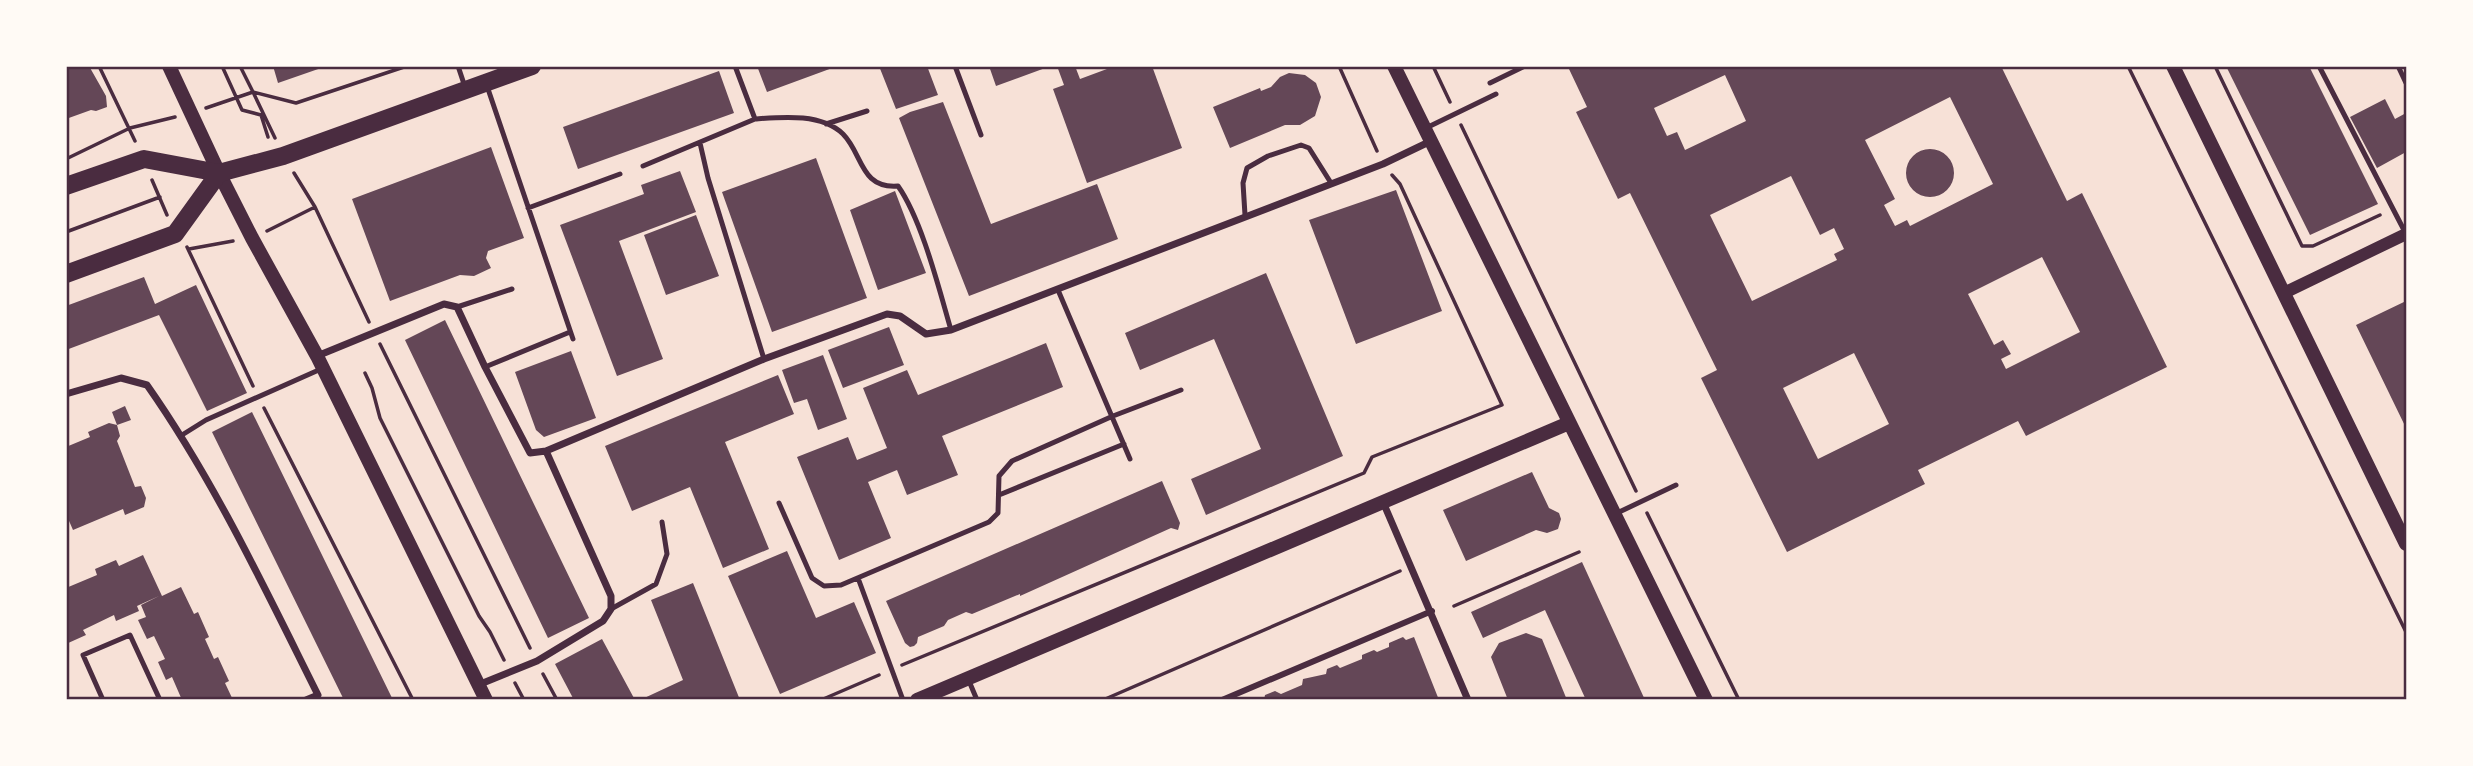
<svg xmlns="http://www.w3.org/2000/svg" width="2473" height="766" font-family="'Fira Sans',sans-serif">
<rect width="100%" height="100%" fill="#f7e1d7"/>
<path fill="#644757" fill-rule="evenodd" d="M66 66H89L106 96 107 107 96 111 91 110 66 119Z
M273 66H324V67L278 83Z
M757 66H835V67L767 92Z
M879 66H927L938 95 896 109Z
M989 66H1048V67L996 86Z
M1057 66H1075L1080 79 1115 66H1152L1182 148 1087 183 1053 89 1064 85Z
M1575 66H1853L1854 69 1860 66H2001L2067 201 2082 193 2167 367 2026 436 2018 421 1918 470 1925 484 1787 552 1701 378 1717 370 1630 193 1618 199 1576 112 1587 107 1569 69ZM1725 75 1746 121 1685 150 1677 132 1667 136 1654 108ZM1950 97 1993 184 1910 226 1907 220 1895 226 1884 205 1895 199 1865 140ZM1791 176 1820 235 1834 228 1844 249 1834 254 1837 260 1752 301 1710 215ZM2042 257 2080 332 2006 369 2001 359 2011 354 2003 340 1994 345 1968 294ZM1854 353 1889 424 1818 459 1783 388Z
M2226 66H2309L2378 204 2310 235Z
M719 71 734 113 578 169 563 127Z
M1289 73 1305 75 1316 83 1321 97 1315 116 1300 125H1285L1230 148 1213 107 1260 88 1261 91 1271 87 1280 77Z
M2385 99 2395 119 2406 113V152L2377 168 2350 117Z
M943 102 991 224 1097 184 1118 239 969 296 899 118 910 112Z
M491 147 524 238 488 251 486 258 491 268 474 276 460 275 390 301 352 199Z
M1906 173a24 24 0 1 1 48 0a24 24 0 1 1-48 0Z
M816 158 867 298 772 332 722 192Z
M680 171 696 212 619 241 663 359 617 376 560 225 644 194 641 185Z
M1396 190 1442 311 1356 344 1309 220Z
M895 191 926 273 878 290 850 210Z
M696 215 719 276 666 295 644 235Z
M1266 273 1343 456 1206 515 1191 479 1261 449 1214 339 1140 370 1125 333Z
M144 277 155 304 196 285 247 393 207 411 159 315 66 350V306Z
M2406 301V428L2356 325Z
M445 320 589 618 548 638 405 340Z
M889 327 904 365 843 388 828 350Z
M1046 343 1063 387 942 436 958 475 907 495 897 470 868 482 891 538 839 560 797 457 848 437 857 460 887 448 863 388 907 370 918 395Z
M571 351 596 418 544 437 536 430 515 372Z
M823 355 847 419 818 430 807 399 794 403 782 370Z
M778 375 794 414 725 442 769 549 723 568 690 487 632 511 605 446Z
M125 406 131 420 117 425 112 412Z
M252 412 393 700H344L212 432Z
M109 423 117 425 120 436 117 441 135 487 141 486 146 498 144 507 125 515 123 509 73 530 66 514V447L90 437 88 432Z
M1532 472 1549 508 1559 513 1561 519 1558 529 1547 533 1536 530 1466 561 1443 510Z
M1162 481 1180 523 1178 530 1171 528 1020 596V594L972 614 966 612 948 620 944 626 918 637 917 643 914 646 910 647 905 643 886 601Z
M787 551 816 618 854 602 876 653 780 694 728 576Z
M143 555 162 596 181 587 194 614 198 612 209 637 205 639 214 659 218 657 229 681 225 683 233 700H182L172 677 166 680 158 662 165 659 154 636 147 639 138 620 146 617 141 605 159 596 137 606 139 611 116 621 114 615 83 630 86 635 66 644V588L97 575 95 569 116 560 119 566Z
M1582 562 1645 700H1586L1545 610 1483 638 1471 612Z
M693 583 740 700H640L683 680 651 600Z
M1526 633 1542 639 1567 700H1508L1491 657 1499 643Z
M1403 637 1406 640 1414 637 1439 700H1392L1391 697 1384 700H1264L1265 695 1275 691 1281 694 1302 685 1303 679 1326 674 1327 669 1337 665 1340 668 1362 659V655L1374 650 1377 652 1389 647V643Z
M602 639 635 700H574L555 664Z"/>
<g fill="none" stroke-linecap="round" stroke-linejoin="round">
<path stroke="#4a2c40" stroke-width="3.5" d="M99 66 135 141
M222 66 242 110 261 115 268 137
M240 66 253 92 296 103 407 66
M1339 66 1377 151
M1433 66 1450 102
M2128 66 2406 632
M2215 66 2302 246H2313L2380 215
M206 108 253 92 275 138
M1461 125 1636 491
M66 159 130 128 175 117
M294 173 315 207 369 322
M152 180 167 215
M267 231 315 207
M66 232 160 197
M187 247 253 386
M189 249 233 241
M380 344 530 648
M365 373 372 388 380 418 479 616 490 632 504 660
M264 408 413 700
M1647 513 1739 700
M1454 606 1579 552
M902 665 1364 473 1372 457 1502 405 1400 184 1392 175
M543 674 557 700
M515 683 524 700
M821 700 879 675
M1103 700 1400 571"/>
<path stroke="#4a2c40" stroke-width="5" d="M458 66 465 87
M735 66 755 119C782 117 821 113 843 134 863 154 860 189 898 186 922 220 939 289 951 330
M955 66 981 135
M2319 66 2406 234
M2398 66 2406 83
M1490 83 1525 66
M487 86 573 339
M826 124 867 111
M1426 128 1496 94
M700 143 708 178 764 359
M643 166 755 119
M528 208 620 174
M1245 215 1243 183 1247 168 1268 156 1301 145 1309 148 1331 183
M1058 290 1130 459
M457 307 512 289
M485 367 570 332
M182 435 206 420 321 369
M999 495 1124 444
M779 503 812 578 824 586 841 585 989 522 998 513 999 476 1012 461 1113 416 1181 390
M1615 514 1676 485
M858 578 903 700
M611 609 656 584 667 554 662 522
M969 681 977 700
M103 700 83 655 130 635 160 700"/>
<path stroke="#4a2c40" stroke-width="6" d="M1222 700 1432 611"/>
<path stroke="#4a2c40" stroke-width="7" d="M317 356 444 304 457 307 485 367 530 453 546 451 764 359 887 314 900 316 926 334 951 330 1383 164 1431 141
M66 394 121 378 147 385C215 482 265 589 318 695L306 700
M1383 502 1468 700
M478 685 537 661 603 621 611 609V596L546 451"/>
<path stroke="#4a2c40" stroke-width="12" d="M2284 293 2406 234"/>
<path stroke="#4a2c40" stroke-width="14" d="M169 66 219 173 252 238 317 356 486 700
M1394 66 1706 700
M2173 66 2406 544
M917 700 1569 423"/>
<path stroke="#4a2c40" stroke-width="18" d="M66 186 144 159 219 173 283 156 532 66
M66 274 175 234 219 173"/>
</g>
<rect width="2473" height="766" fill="none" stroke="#fffaf5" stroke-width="136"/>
<rect x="68" y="68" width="2337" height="630" fill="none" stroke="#4a2c40" stroke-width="2.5"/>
</svg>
